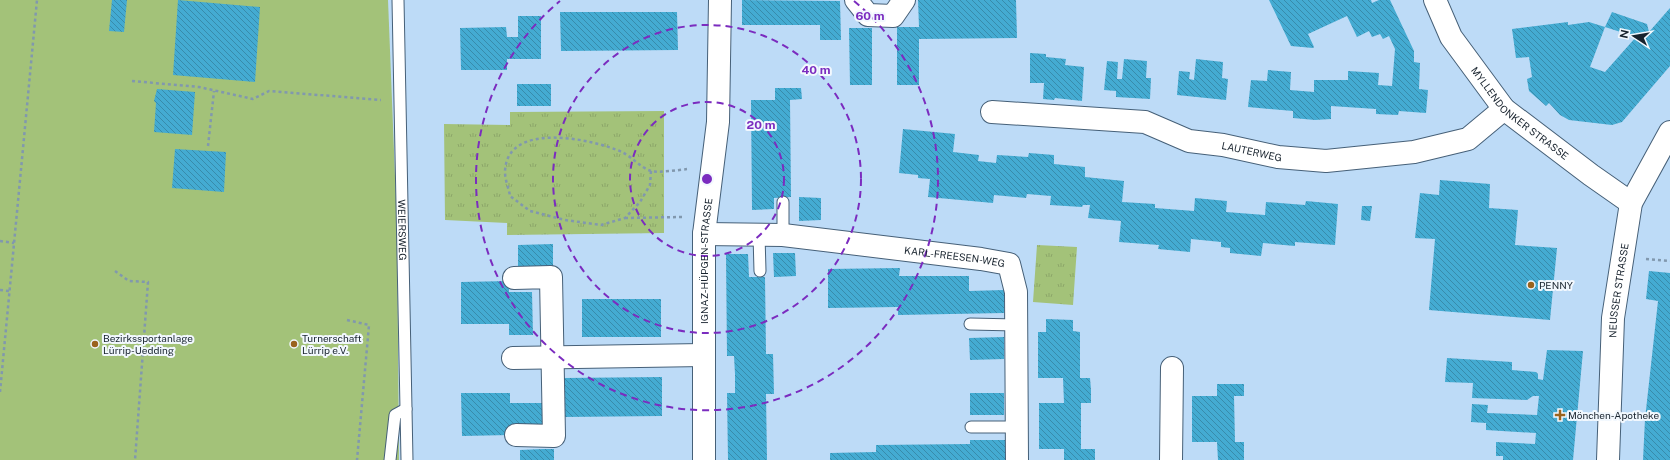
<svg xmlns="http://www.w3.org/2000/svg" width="1670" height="460" font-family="'Public Sans',sans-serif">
<defs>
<pattern id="park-tufts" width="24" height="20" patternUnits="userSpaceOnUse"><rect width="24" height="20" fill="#a3c279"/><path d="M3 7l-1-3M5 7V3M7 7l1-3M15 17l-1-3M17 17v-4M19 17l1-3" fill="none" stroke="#8ca669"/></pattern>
<pattern id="building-back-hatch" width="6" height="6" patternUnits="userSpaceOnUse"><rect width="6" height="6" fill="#44abd2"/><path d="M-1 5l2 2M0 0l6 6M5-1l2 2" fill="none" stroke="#388bab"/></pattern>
</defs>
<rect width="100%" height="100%" fill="#bddbf7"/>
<path fill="url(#park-tufts)" d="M664 111V233L507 235V223L445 220 444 124 510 125V112Z
M1037 245 1077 247 1073 305 1033 302Z"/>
<path fill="#a3c279" d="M0 0H388L397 227 399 460H0Z"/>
<path fill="url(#building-back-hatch)" d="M112 0H127L124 32 109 31Z
M178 0 260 7 255 82 173 75Z
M742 0 840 1 841 40H820V25H742Z
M918 0H1016L1017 38 919 39V85H897V27H919Z
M1269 0H1371L1372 3 1379 0H1390L1414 51V62L1420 63 1419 89 1428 90 1426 113 1399 111 1398 115 1376 114V109L1331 106V119L1315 120 1293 118V111L1248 107 1251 80 1267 81 1268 70 1291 72 1290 90 1314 92V101V80H1348V71L1379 73 1378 85 1392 86 1395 49 1389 36 1383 39 1380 34 1372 37 1369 31 1357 37 1347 16 1308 34 1314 47 1313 48 1291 46Z
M1670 8V66L1622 122 1612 125 1569 120 1560 115 1549 103 1546 106 1529 91 1527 79 1532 77 1529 57 1516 58 1512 29 1568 22V25L1589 22 1605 27 1590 67 1605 72 1636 37 1605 27 1612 12 1647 24 1649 32Z
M560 12H677L678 50 561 51Z
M518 16H541V59H507V70H461L460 28 506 27 507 37H518Z
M849 28H872V85H850Z
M1030 53 1046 54V57L1066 59 1065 65 1084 67 1082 101 1055 98 1054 100 1043 99 1044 83H1030Z
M1124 59 1147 61 1146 78H1151L1150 99 1116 97V91L1104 90 1107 61 1118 62 1117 79H1122Z
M1196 59 1223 62 1222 78 1228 79 1226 100 1177 95 1179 71 1190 72 1189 79 1194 80Z
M517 84H551V106H517Z
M775 88H801L802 99 790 100 791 197 774 198V209L752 210 751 100H775Z
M157 89 195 92 192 135 154 132 156 103 154 101Z
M903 129 955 134 953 152 979 155 978 161 996 163 997 155 1028 157 1029 153 1054 155V164L1085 167V177L1124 181 1122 202 1155 204V208L1194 211 1195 198 1227 201 1226 212 1265 215 1266 202 1305 205 1306 201 1338 204 1335 245 1295 242V246L1263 243 1261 256 1230 253V248L1221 247V242L1191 239 1190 252 1158 249 1159 245 1119 242 1121 221 1088 218 1090 205H1083L1082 207 1050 205 1051 196 1027 194 1026 198 994 195 993 203 928 197 930 179 918 178V175L899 173Z
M175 149 226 152 224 192 172 188Z
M1440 180 1490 184 1489 208 1518 210 1515 245 1557 248 1550 320 1429 310 1435 239 1415 238 1420 193 1439 195Z
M799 197 821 198V220L799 221Z
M1362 206H1372L1370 221 1361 220Z
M553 244V266L518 267V245Z
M773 253H795L796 276 774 277Z
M726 254H748L749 277H765L766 354H773L774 394H766L767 460H728L727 393H735V374L734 356H727Z
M900 268 899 276H969V291L1004 290V313L898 315V307L828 308V269Z
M1649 271 1670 273V460H1643L1645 419 1658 301 1646 299Z
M509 281V292H532L533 335H509V324H461V282Z
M582 299H661V337H582Z
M1046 319 1073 320V331L1080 332V378H1090L1091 390V403H1081V449H1095V460H1064V449H1039V403H1064L1063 378H1038V332H1046Z
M1004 337V359L970 360 969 338Z
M1547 350 1583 351 1573 460H1503V456H1496V442L1535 444 1536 433 1486 430V423L1471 422 1472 404 1488 405 1487 413 1537 415 1539 396H1533L1527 400 1472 398 1473 383 1445 382 1447 358 1512 362V370L1536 372 1538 374V379L1543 380Z
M662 377V416L564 417V378Z
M1217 384H1244V396H1234L1235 442H1244V460H1218L1217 442H1192V396H1217Z
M461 393H510V403H544L545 425H510V435L462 436Z
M970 393H1004V415H970Z
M970 440H1005V460H830V453L876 452V445L970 444Z
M543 449H554V460H520V450Z"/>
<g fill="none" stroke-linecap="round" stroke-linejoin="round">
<defs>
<g id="service">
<path id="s1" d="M398 0 407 460"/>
<path d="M783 202V235"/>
<path d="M759 235 760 271"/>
<path d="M970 324 1016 325"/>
<path d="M971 427H1017"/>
<path d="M390 460 395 415 406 409"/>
</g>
<g id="minor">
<path d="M856 0 868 15 893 16 904 0"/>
<path id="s2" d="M992 112 1145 122 1189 141 1223 145 1278 157 1326 161 1414 152 1468 139 1504 109"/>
<path id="s3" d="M704 234 783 235 981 259 1009 264 1016 292 1017 460"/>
<path d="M514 278 551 277 554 436 516 435"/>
<path d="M513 358 703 355"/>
<path id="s4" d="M704 460V234L718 122 720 0"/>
<path d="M1171 460 1172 368"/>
</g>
<g id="tertiary">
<path id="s5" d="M1435 0 1451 37 1504 109 1591 175 1631 203"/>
<path id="s6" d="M1608 460 1613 318 1631 203 1670 132"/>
</g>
</defs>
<use href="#service" stroke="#466078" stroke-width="13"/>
<use href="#minor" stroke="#466078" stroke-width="24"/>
<use href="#tertiary" stroke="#466078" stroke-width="24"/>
<path stroke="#8198ae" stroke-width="2.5" stroke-dasharray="3 3" stroke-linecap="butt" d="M132 81 199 87 253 99 269 91 381 100
M208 146 214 91
M651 171 650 185 640 202 625 218 601 225 565 220 530 211 510 196C509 189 505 180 505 172 506 120 593 139 622 152 632 157 641 168 651 171 659 173 678 170 688 169
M625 218 682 217
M0 241 14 243
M1646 259 1670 261
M115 271 129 281 148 282 135 460
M0 290 9 291
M347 320 369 325 357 460
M0 392 37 0"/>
<use href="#service" stroke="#fff" stroke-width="11"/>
<use href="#minor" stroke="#fff" stroke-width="22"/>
<use href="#tertiary" stroke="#fff" stroke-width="22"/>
</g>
<g fill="none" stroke="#7b2cbf" stroke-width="2" stroke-dasharray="7 5">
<circle cx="707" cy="179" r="77"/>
<circle cx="707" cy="179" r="154"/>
<path d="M854 1A231 231 0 1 1 560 1"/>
</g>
<g fill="#9a631e" stroke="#f2f8fe" stroke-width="1.5">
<circle cx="1531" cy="285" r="4"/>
<circle cx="95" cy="344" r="4"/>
<circle cx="294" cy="344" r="4"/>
<path d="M1558 409h4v4h4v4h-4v4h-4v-4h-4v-4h4z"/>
</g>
<g text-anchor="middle" stroke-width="4" stroke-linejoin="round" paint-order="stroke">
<g font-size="10" fill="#18232e" stroke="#f2f8fe">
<text dy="4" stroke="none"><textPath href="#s5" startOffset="144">MYLLENDONKER STRASSE</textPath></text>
<text dy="4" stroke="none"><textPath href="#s2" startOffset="265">LAUTERWEG</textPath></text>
<text dy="4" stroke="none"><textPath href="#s1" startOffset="230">WEIERSWEG</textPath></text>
<text dy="4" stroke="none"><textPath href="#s3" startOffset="252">KARL-FREESEN-WEG</textPath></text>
<text dy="4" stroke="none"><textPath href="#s4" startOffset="199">IGNAZ-HÜPGEN-STRASSE</textPath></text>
<text dy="4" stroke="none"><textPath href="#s6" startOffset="170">NEUSSER STRASSE</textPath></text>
</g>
<g font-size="10" fill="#18232e" stroke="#f2f8fe" text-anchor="start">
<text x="1539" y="289">PENNY</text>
<text x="103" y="342">Bezirkssportanlage<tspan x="103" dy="12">Lürrip-Uedding</tspan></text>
<text x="302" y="342">Turnerschaft<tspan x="302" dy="12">Lürrip e.V.</tspan></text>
<text x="1568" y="419">Mönchen-Apotheke</text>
</g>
</g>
<circle cx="707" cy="179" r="6" fill="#7b2cbf" stroke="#f2f8fe" stroke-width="2"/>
<g font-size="12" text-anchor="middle" font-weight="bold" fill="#7b2cbf" stroke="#f2f8fe" stroke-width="4" stroke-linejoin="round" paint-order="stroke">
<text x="870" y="20">60 m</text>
<text x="816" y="74">40 m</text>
<text x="761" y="129">20 m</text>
</g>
<g transform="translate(1634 36) rotate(282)" stroke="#f2f8fe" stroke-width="3" paint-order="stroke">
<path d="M0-3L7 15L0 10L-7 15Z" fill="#18232e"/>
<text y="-6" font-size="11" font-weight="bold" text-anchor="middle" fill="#18232e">N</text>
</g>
</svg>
